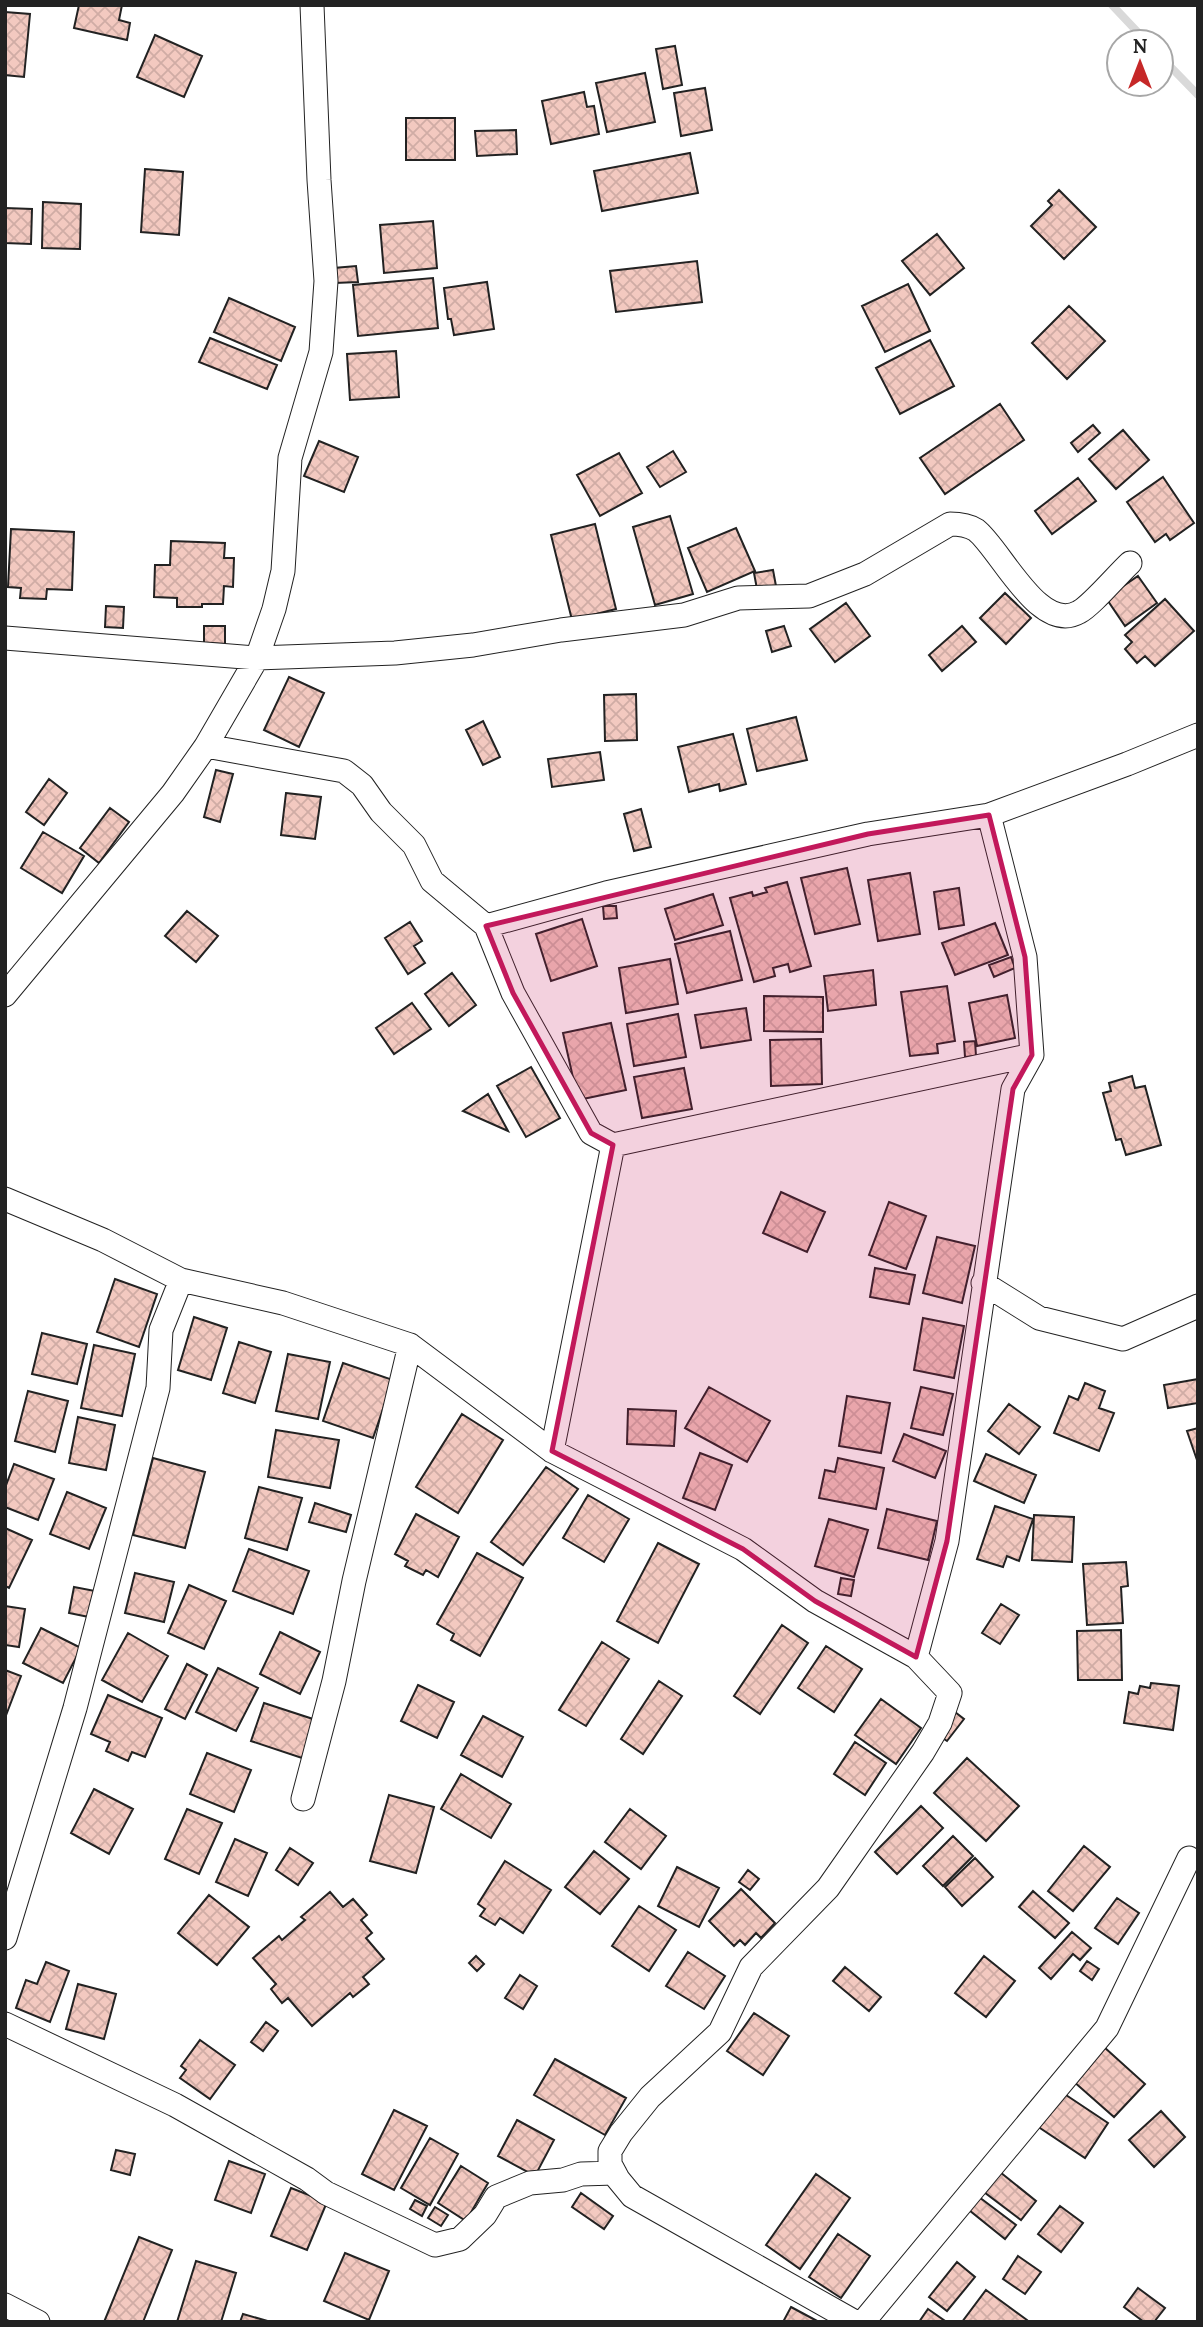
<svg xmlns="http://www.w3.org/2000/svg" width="1203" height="2327" font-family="Lora,serif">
<defs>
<pattern id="building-cross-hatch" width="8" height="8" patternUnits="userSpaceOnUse" patternTransform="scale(1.75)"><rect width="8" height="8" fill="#f3c9c0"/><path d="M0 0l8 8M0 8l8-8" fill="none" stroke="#d0aca5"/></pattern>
</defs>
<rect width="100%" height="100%" fill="#fff"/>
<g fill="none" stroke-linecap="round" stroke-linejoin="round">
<path stroke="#d9d9d9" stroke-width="8" d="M1112 5 1147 42
M1161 57 1198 95"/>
</g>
<path fill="url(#building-cross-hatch)" stroke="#222" stroke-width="2" d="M79 5H122L119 20 130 23 127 40 74 28Z
M5 12 30 14 24 77 5 75Z
M155 35 202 56 184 97 137 77Z
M675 46 682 85 663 89 656 49Z
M645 73 655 122 607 132 596 83Z
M705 88 712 130 681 136 674 93Z
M584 92 587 107 594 106 599 134 551 144 542 101Z
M406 118H455V160H406Z
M516 130 517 154 477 156 475 131Z
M690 153 698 193 602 211 594 171Z
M145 169 183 172 179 235 141 232Z
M1059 190 1096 227 1064 259 1031 226 1052 205 1048 201Z
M43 202 81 204 80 249 42 248Z
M5 208 32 209 31 244 5 243Z
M433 221 437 268 384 273 380 225Z
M937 234 964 268 930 295 902 261Z
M697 261 702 302 616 312 610 271Z
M356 266 358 282 335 283 334 268Z
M433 278 438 328 358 336 353 285Z
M487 282 494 329 454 335 451 319H448L444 288Z
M908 284 930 331 885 352 862 306Z
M229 298 295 327 281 361 214 332Z
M1069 306 1105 341 1067 379 1032 343Z
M210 338 277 365 267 389 199 362Z
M930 340 954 386 900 414 876 368Z
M396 351 399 397 350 400 347 354Z
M1000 404 1024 440 945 494 920 458Z
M1093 425 1100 433 1078 452 1071 443Z
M1123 430 1149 460 1116 489 1089 459Z
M319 441 358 457 344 492 304 476Z
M673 451 686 472 660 487 647 467Z
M619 453 642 493 600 516 577 475Z
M1163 477 1194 523 1170 540 1166 534 1155 542 1127 502Z
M1078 478 1096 501 1052 534 1035 511Z
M670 516 693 594 655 605 633 527Z
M595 524 616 609 572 620 551 535Z
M736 528 755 571 707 592 688 548Z
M11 529 74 532 72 590 47 589 46 599 20 598 21 588 8 587Z
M171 541 225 543 224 558H234L233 587 224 586 223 604H202V607H177V598L154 597 155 565H170Z
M773 570 776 586 757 589 754 573Z
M1138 576 1157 603 1125 626 1106 598Z
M1005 593 1031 618 1006 644 980 618Z
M1165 599 1194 631 1155 666 1145 656 1137 663 1125 649 1132 642 1125 635Z
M846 603 870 636 835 662 810 629Z
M106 606 124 607 123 628 105 627Z
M204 626H225V644L204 643Z
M784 626 791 646 772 652 766 631Z
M962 626 976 642 942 671 929 655Z
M289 677 324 693 299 747 264 730Z
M636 694 637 740 605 741 604 695Z
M796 717 807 760 757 771 747 729Z
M483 721 500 757 483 765 466 730Z
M733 734 746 784 720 791 719 784 689 792 678 747Z
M600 752 604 780 552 787 548 759Z
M216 770 233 774 220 822 204 817Z
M49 779 67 793 44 825 26 812Z
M286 793 321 797 315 839 281 835Z
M110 808 129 822 99 863 80 848Z
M641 809 651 847 634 851 624 814Z
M43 832 84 856 62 893 21 868Z
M847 868 860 924 815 934 801 878Z
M910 873 920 934 878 941 868 880Z
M787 882 811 966 790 972 788 964 773 968 775 976 754 982 730 898 752 892 753 896 767 892 765 888Z
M959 888 964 925 939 929 934 892Z
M713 894 723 925 675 940 665 909Z
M603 906H616L617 918 604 919Z
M187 911 218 936 196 962 165 936Z
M582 919 597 966 551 981 536 934Z
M410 922 422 941 414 946 425 963 408 974 385 938Z
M995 923 1008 955 955 975 942 943Z
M730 931 742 980 687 993 675 944Z
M1011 957 1015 968 994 977 989 965Z
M670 959 678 1004 626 1013 619 968Z
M873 970 876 1005 828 1011 824 976Z
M452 973 476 1005 449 1026 425 994Z
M947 986 955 1041 937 1044 938 1053 910 1056 901 992Z
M1007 995 1015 1038 977 1046 969 1003Z
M764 996 823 997V1032L764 1031Z
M412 1003 431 1029 394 1054 376 1028Z
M746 1008 751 1040 701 1048 695 1015Z
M678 1014 686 1057 634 1066 627 1024Z
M611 1023 626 1090 578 1100 563 1033Z
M821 1039 822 1084 771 1086 770 1040Z
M975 1041 976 1056 965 1057 964 1042Z
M531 1067 560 1118 526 1137 497 1086Z
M684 1068 692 1109 642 1118 634 1077Z
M1132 1076 1135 1088 1145 1086 1161 1145 1126 1155 1121 1139 1116 1140 1103 1093 1111 1091 1109 1083Z
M488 1094 508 1131 463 1111Z
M781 1192 825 1212 807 1252 763 1233Z
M889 1202 926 1216 906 1269 869 1255Z
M937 1237 975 1246 962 1303 923 1293Z
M875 1268 915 1275 909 1304 870 1297Z
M115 1279 157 1294 139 1347 97 1332Z
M194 1317 227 1328 211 1380 178 1370Z
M923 1318 964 1326 954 1378 914 1370Z
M42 1333 87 1344 77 1384 32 1374Z
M239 1342 271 1352 255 1403 223 1393Z
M94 1345 135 1354 122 1416 81 1408Z
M288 1354 330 1362 318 1419 276 1411Z
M343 1363 393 1380 373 1438 323 1421Z
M1198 1379V1403L1168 1408 1164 1385Z
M1085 1383 1105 1391 1099 1408 1114 1413 1099 1451 1054 1433 1069 1396 1078 1400Z
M709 1387 770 1421 747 1462 685 1428Z
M921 1387 953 1394 943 1435 911 1428Z
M28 1391 68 1401 55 1452 15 1441Z
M847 1396 890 1403 881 1453 839 1446Z
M1009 1404 1040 1427 1019 1454 988 1431Z
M628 1409 676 1411 674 1446 627 1444Z
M462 1414 503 1440 458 1513 416 1487Z
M78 1417 115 1425 106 1470 69 1463Z
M1198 1428V1463L1187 1431Z
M276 1430 339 1440 330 1488 268 1477Z
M904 1434 946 1451 935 1478 893 1461Z
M700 1453 732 1465 715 1510 683 1498Z
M986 1454 1036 1475 1024 1503 974 1481Z
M153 1458 205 1472 185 1548 133 1535Z
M838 1458 884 1468 876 1509 819 1498 825 1470 835 1472Z
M14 1464 54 1479 38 1520 5 1507V1488Z
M546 1467 578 1489 523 1565 491 1542Z
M259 1487 302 1498 287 1550 245 1538Z
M67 1492 106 1508 89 1549 50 1534Z
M588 1495 629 1519 604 1562 563 1538Z
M315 1503 351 1515 346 1532 309 1522Z
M995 1506 1033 1519 1019 1561 1007 1556 1003 1567 977 1559Z
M887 1509 937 1521 928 1560 878 1548Z
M416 1514 459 1537 438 1577 426 1570 423 1575 405 1566 408 1561 395 1554Z
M1034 1515 1074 1517 1072 1562 1032 1560Z
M829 1519 868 1530 854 1577 815 1566Z
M5 1528 32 1540 9 1588 5 1586Z
M658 1543 699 1564 658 1643 617 1621Z
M249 1549 309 1571 293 1614 233 1591Z
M477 1553 523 1578 480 1656 451 1640 454 1634 437 1624Z
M1126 1562 1128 1586 1121 1587 1123 1623 1087 1625 1083 1564Z
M135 1573 174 1582 164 1622 125 1613Z
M841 1578 854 1580 851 1596 838 1594Z
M189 1585 226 1601 204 1649 168 1633Z
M74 1587 95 1591 89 1617 69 1613Z
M1001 1604 1019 1615 1000 1644 982 1633Z
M5 1606 25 1609 19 1647 5 1645Z
M782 1625 808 1643 760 1714 734 1696Z
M41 1628 81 1648 63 1683 23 1663Z
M1121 1630 1122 1680H1078L1077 1631Z
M280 1632 320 1652 300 1694 260 1674Z
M128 1633 168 1656 142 1702 102 1680Z
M602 1642 629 1659 586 1726 559 1710Z
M826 1646 862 1669 834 1712 798 1688Z
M187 1664 207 1675 185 1719 165 1709Z
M218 1668 258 1688 236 1731 196 1712Z
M5 1670 21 1676 5 1718Z
M659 1681 682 1696 643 1754 621 1739Z
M1151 1683 1179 1686 1173 1730 1124 1723 1129 1692 1138 1694 1140 1686 1150 1688Z
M418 1685 454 1702 437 1738 401 1721Z
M108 1695 162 1718 145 1757 132 1752 128 1761 106 1751 110 1742 91 1734Z
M881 1699 921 1728 896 1764 855 1735Z
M264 1703 316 1720 302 1758 251 1741Z
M955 1712 964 1719 947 1741 938 1735Z
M483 1716 523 1737 502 1777 461 1755Z
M855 1742 886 1763 865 1795 834 1774Z
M207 1753 251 1770 234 1812 190 1794Z
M967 1758 1019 1806 986 1841 934 1793Z
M461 1774 511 1804 491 1838 441 1809Z
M94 1789 133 1809 109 1854 71 1833Z
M389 1795 434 1807 416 1873 370 1861Z
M921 1806 943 1828 897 1874 875 1852Z
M187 1809 222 1823 199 1874 165 1859Z
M630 1809 666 1836 641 1869 605 1842Z
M953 1836 973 1856 943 1886 923 1866Z
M235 1839 267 1853 248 1896 216 1882Z
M1084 1846 1110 1867 1073 1911 1048 1891Z
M290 1848 313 1863 298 1885 276 1870Z
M594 1851 629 1879 600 1914 565 1887Z
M975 1858 993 1877 962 1906 945 1887Z
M505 1861 551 1890 523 1933 500 1918 495 1925 480 1916 485 1909 478 1904Z
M677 1867 719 1888 699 1927 658 1906Z
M748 1870 759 1879 750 1890 739 1882Z
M741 1889 775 1923 761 1938 756 1933 745 1945 740 1940 734 1946 709 1921Z
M1033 1891 1069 1923 1055 1938 1019 1907Z
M330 1892 343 1907 353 1899 367 1915 361 1920 372 1933 366 1938 384 1959 363 1977 369 1984 353 1997 350 1993 312 2026 288 1998 282 2003 271 1989 276 1984 253 1958 279 1936 282 1940 305 1920 301 1917Z
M209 1895 249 1927 217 1965 178 1933Z
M1117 1898 1139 1913 1118 1944 1095 1928Z
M639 1906 676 1930 649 1971 612 1946Z
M1072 1932 1091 1948 1080 1960 1073 1954 1051 1979 1039 1968Z
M688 1952 725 1976 704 2009 666 1986Z
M476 1956 484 1964 477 1971 469 1963Z
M984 1956 1015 1981 986 2017 955 1993Z
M1087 1961 1099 1969 1092 1980 1080 1971Z
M46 1962 69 1971 50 2022 16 2008 26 1980 37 1984Z
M845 1967 881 1997 869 2011 833 1981Z
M520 1975 537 1986 523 2009 505 1998Z
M78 1984 116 1994 104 2039 66 2029Z
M754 2013 789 2036 763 2075 727 2051Z
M266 2022 278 2031 263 2051 251 2042Z
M200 2040 235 2065 210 2099 180 2078 186 2070 181 2066Z
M1104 2047 1145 2084 1114 2117 1073 2081Z
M555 2059 626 2098 605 2135 534 2095Z
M1057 2089 1108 2123 1085 2158 1034 2124Z
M394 2110 427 2126 394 2190 362 2174Z
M1161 2111 1185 2137 1154 2167 1129 2140Z
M517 2120 554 2140 535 2176 498 2156Z
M430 2138 458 2154 430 2205 401 2188Z
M116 2150 135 2154 130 2175 111 2170Z
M229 2161 265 2174 251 2213 215 2200Z
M461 2166 488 2183 466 2221 438 2203Z
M1000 2172 1036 2201 1021 2220 984 2192Z
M816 2174 850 2198 800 2269 766 2245Z
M291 2188 327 2202 307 2250 271 2236Z
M581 2193 613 2216 604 2229 572 2207Z
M979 2197 1016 2225 1005 2239 969 2210Z
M415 2200 427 2206 422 2216 410 2209Z
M1060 2206 1083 2223 1061 2252 1038 2234Z
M435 2207 448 2215 441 2226 428 2218Z
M838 2234 870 2256 841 2298 809 2277Z
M139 2237 172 2250 143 2322H104Z
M345 2253 389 2271 369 2320 324 2301Z
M1018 2256 1041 2272 1025 2294 1003 2279Z
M196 2261 236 2273 221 2322H177Z
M957 2262 975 2277 947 2311 929 2297Z
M1138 2288 1165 2308 1154 2322H1144L1124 2307Z
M986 2290 1027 2320 1026 2322H962Z
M791 2307 819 2322H783Z
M928 2309 945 2321 944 2322H919Z
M243 2314 271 2322H240Z"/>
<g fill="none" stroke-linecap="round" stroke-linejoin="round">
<defs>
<path id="minor" d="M5 638 257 658 395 653 473 645 561 630 684 615 738 598 809 596 865 574 950 524C958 524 968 525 976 530 1000 548 1039 635 1079 612 1091 606 1118 574 1130 563
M206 746 344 771 362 785 381 812 414 845 432 881 486 926 606 893 868 834 989 815 1127 764 1198 735
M486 926 513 993 591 1133 613 1145 1032 1055
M5 995 173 793 206 746 257 658 274 609 283 571 290 458 321 352 326 281 319 180 312 5
M5 1199 103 1240 181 1280 283 1303 410 1345 552 1451 743 1549 815 1601 916 1657 950 1693 940 1723 923 1752 828 1888 751 1967 720 2032 650 2097 621 2133 610 2151V2164L618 2179 632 2196 855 2322
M983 1283 1039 1318 1123 1339 1198 1306
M552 1451 613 1145
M916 1657 947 1541 1013 1089 1032 1055 1025 957 989 815
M303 1799 334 1681 354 1581 410 1345
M5 1938 75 1708 158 1388 161 1330 181 1280
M5 2024 175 2105 307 2179 326 2193 435 2245 460 2239 485 2215 496 2197 530 2183 563 2180 581 2174 615 2173
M5 2305 38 2322
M863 2322 1107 2028 1189 1858"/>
</defs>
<use href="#minor" stroke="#222" stroke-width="25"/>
<use href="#minor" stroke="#fff" stroke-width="23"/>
</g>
<path fill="#c2185b" fill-opacity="0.2" stroke="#c2185b" stroke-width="5" stroke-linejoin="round" d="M989 815 1025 957 1032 1055 1013 1089 947 1541 916 1657 815 1601 743 1549 552 1451 613 1145 591 1133 513 993 486 926 868 834Z"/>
<rect width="1203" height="2327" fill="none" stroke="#222222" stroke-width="14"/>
<g transform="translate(1140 63)"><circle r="33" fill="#ffffff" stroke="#a7a7a7" stroke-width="2"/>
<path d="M0-5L12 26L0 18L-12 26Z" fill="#c62828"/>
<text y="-10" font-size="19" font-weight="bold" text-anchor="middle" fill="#222222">N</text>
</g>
</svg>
